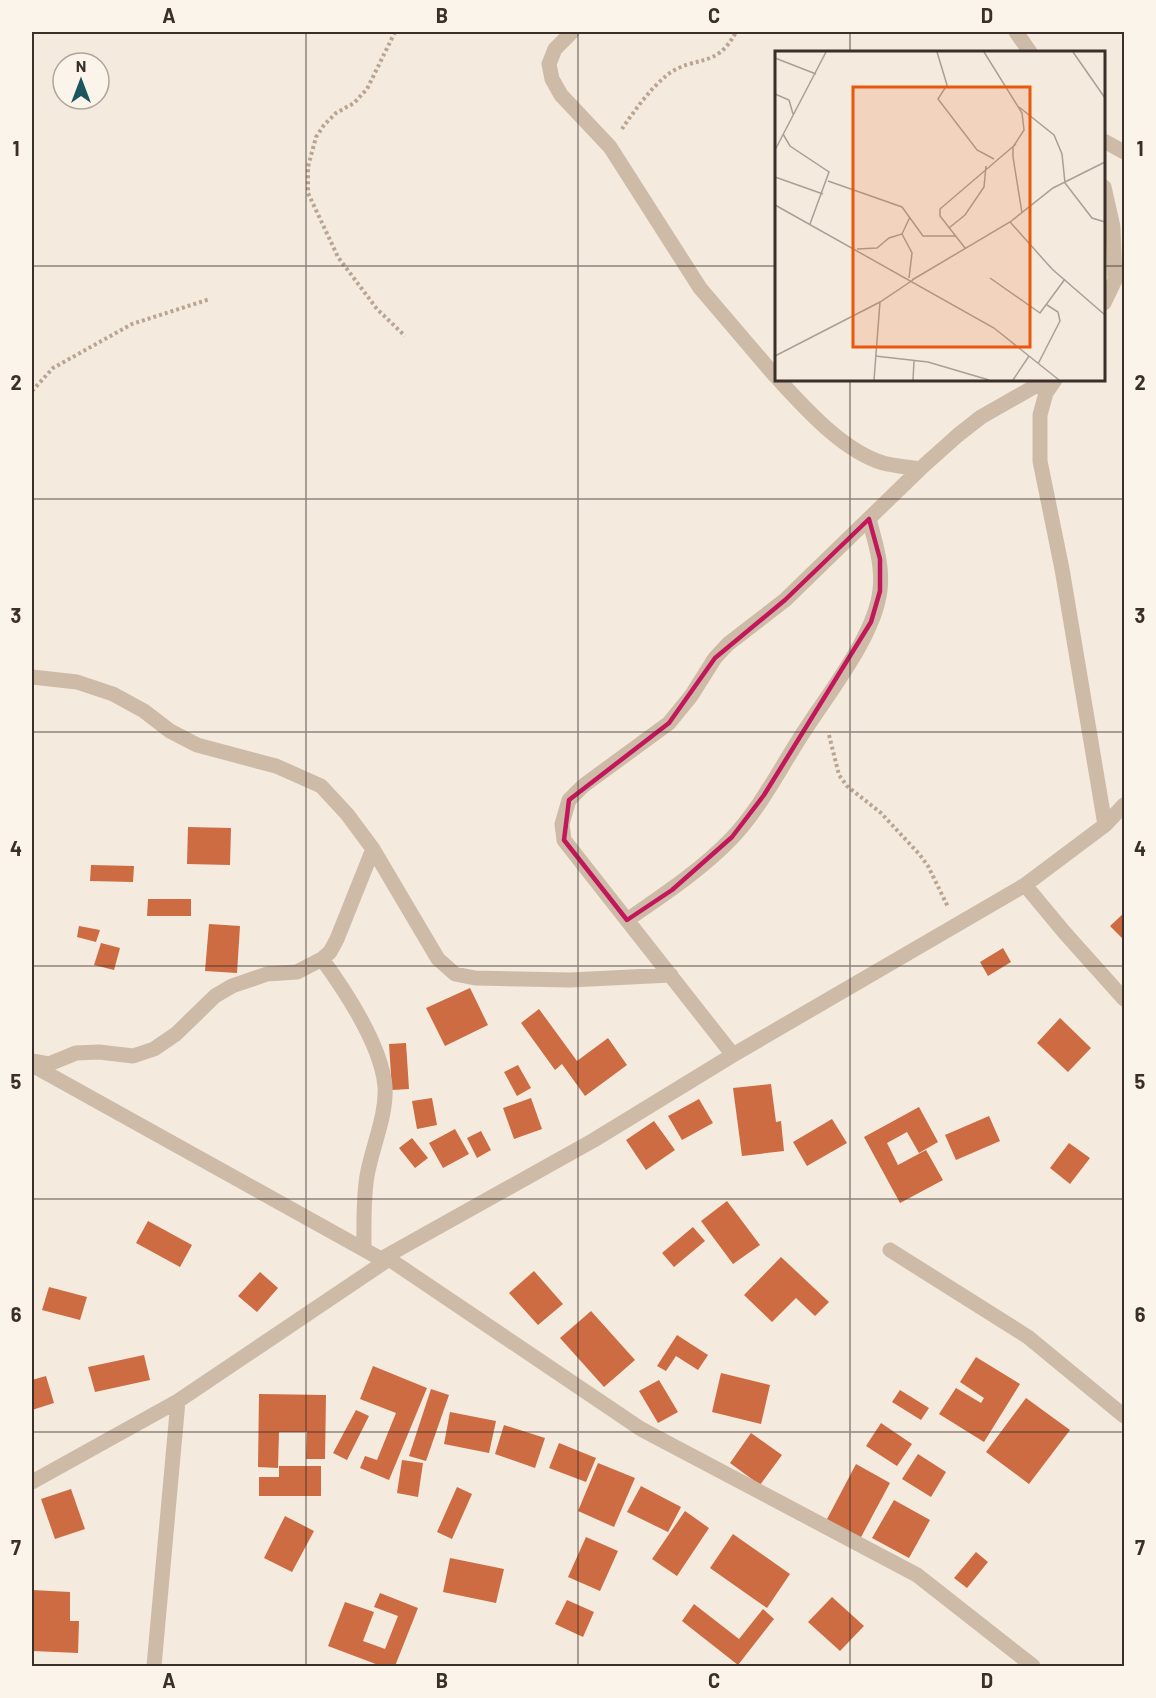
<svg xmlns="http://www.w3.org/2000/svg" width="1156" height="1698" font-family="Barlow,sans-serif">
<rect width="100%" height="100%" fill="#f4eadd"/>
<path fill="#cd6b42" d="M188 827 231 828 230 865 187 864Z
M91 865 134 866 133 882 90 881Z
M148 899H191V916H147Z
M1124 913V940L1110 926Z
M209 924 240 926 237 973 205 971Z
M79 926 100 930 96 942 77 937Z
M101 943 120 948 114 970 94 965Z
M1003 948 1011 962 988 976 980 962Z
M470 988 488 1025 445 1046 426 1008Z
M539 1009 577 1061 608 1038 627 1065 585 1096 562 1064 555 1070 521 1023Z
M1060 1018 1091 1048 1068 1072 1037 1043Z
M406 1043 409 1089 392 1090 389 1044Z
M518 1065 531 1088 517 1096 504 1072Z
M771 1084 776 1122 781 1121 784 1151 742 1156 733 1088Z
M432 1098 437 1125 417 1129 412 1101Z
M531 1098 542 1129 514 1139 503 1108Z
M699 1099 713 1123 682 1140 668 1116Z
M919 1107 938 1142 919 1153 907 1132 887 1143 898 1165 926 1150 943 1180 900 1203 864 1137Z
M989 1116 1000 1141 956 1160 945 1135Z
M832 1119 847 1143 807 1166 793 1142Z
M654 1121 675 1150 646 1170 626 1140Z
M455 1129 469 1154 443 1168 429 1143Z
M481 1131 491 1150 477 1158 467 1138Z
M412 1138 428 1158 415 1168 399 1148Z
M1069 1143 1090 1158 1070 1184 1050 1168Z
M727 1201 760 1245 733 1264 701 1221Z
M148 1221 192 1245 180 1267 136 1243Z
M693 1227 705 1241 674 1267 662 1253Z
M781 1257 829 1302 815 1316 796 1298 772 1322 744 1295Z
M534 1271 563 1304 538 1325 509 1293Z
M260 1272 278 1288 257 1312 238 1296Z
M49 1287 87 1297 80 1320 42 1310Z
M591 1311 635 1360 604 1387 560 1338Z
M677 1335 708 1355 698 1370 676 1356 666 1371 657 1366Z
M144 1355 150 1380 95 1392 88 1367Z
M976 1357 1020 1384 984 1442 939 1414 956 1388 981 1403 984 1398 960 1382Z
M373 1366 427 1388 389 1480 360 1468 365 1456 377 1460 396 1413 360 1399Z
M721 1373 770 1385 761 1424 712 1412Z
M46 1376 54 1403 32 1410V1380Z
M659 1380 678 1412 658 1423 639 1391Z
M431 1389 449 1395 426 1461 409 1456Z
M900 1390 929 1408 921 1420 892 1402Z
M259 1394 326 1395 325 1459H306L307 1432H279L278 1468 258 1467Z
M1026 1398 1070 1430 1029 1484 986 1452Z
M356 1410 369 1416 347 1460 333 1453Z
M450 1412 496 1421 489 1453 444 1444Z
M881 1423 912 1444 897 1466 866 1446Z
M504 1425 545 1438 535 1468 495 1454Z
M751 1433 782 1455 760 1485 730 1463Z
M559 1443 596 1458 586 1482 549 1468Z
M918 1454 946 1472 931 1497 902 1479Z
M402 1460 423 1463 418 1497 397 1493Z
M598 1463 635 1478 614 1527 578 1511Z
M856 1464 890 1483 860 1539 826 1521Z
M279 1466H321V1496H259V1477H279Z
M641 1486 681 1507 668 1532 627 1512Z
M457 1487 472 1494 452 1539 437 1532Z
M71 1489 85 1529 55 1539 41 1499Z
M894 1500 930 1520 909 1558 872 1538Z
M685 1511 709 1528 677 1576 652 1559Z
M285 1516 314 1531 292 1572 264 1558Z
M733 1534 790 1574 767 1608 710 1568Z
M586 1537 618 1551 600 1591 568 1577Z
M976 1552 988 1562 967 1588 954 1578Z
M450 1558 504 1569 496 1603 443 1592Z
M32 1590 70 1592V1621H79L78 1653 32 1651Z
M380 1593 418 1608 395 1666H381L328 1646 345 1602 374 1612 363 1641 385 1649 398 1616 374 1607Z
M832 1597 864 1626 840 1651 808 1622Z
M567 1600 594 1612 583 1637 555 1624Z
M694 1604 739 1639 763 1609 774 1619 738 1665 682 1621Z"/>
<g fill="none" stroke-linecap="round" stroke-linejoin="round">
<path stroke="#b9a592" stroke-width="4" stroke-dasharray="3 3" stroke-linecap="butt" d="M395 32 367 89 354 103 336 113 324 125 316 137 308 167V193L338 257 377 309 405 336
M622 129C634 111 650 89 667 75 695 54 716 70 736 32
M32 391 53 368 132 324 210 299
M829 735 839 775 847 786 881 813 920 855 928 866 948 907"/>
<path stroke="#cdbba8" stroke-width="15" d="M572 32 555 49 549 64 552 79 561 95 610 147 700 288 776 377
M1016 32 1030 52
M1104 141 1124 152
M1104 187 1113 227 1115 280 1104 303
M779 380C806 409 843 451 883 463 895 466 908 467 920 469
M1055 380 1046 393 1040 415V461L1062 569 1105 825
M32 677 77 682 113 694 144 711 170 731 197 745 276 766 321 786 347 814 373 849 438 959 455 974 475 978 570 980 671 975
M1025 885 1064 932 1124 999
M627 920C663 895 700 871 731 839 758 811 777 774 798 741 823 700 875 638 880 590 883 565 875 542 869 519
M322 959C346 992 381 1045 385 1086 387 1115 372 1147 367 1176 363 1200 364 1225 364 1249
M733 1055 564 840 562 824 569 800 583 786 669 723 691 696 715 658 728 644 785 600 920 469 958 435 981 417 1046 380
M32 1061 49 1064 76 1053 99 1052 133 1056 154 1049 176 1034 215 996 232 986 267 974 297 972 322 959 330 952 337 939 373 849
M890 1250 1028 1337 1124 1416
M381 1259 594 1140 733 1055 1025 885 1105 825 1124 805
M32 1482 178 1401 389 1259
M154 1666 178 1401"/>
<path stroke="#cdbba8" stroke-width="15" d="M32 1065 381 1259H389L641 1429 917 1575 1033 1666"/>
</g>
<path fill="none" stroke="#c2185b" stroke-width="4.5" stroke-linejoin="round" d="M869 519 880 559V591L871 622 764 795 732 837 672 890 627 920 564 840 569 800 669 723 715 658 785 600Z"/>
<path fill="none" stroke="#3a2f29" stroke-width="1.5" stroke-opacity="0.55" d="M306 32V1666M578 32V1666M850 32V52M32 266H776M1104 266H1124M850 380V1666M32 499H1124M32 732H1124M32 966H1124M32 1199H1124M32 1432H1124"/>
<g transform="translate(775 51)">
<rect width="330" height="330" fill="#f4eadd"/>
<path fill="none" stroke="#aa9f95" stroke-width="1.5" d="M162 1 172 34 163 48 202 99 219 108M209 1 247 62 249 79 238 96V106L247 162M298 1 330 47M0 7 41 23M0 43 14 49 18 63M244 56 279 84 287 103 290 132 317 167 330 171M8 83 15 95 54 121 35 173M0 99 51 1M0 126 48 143M53 130 127 156 148 185H181M0 154 219 277 284 329M235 171 277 218 330 264M174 177 190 164 209 136 211 115M127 183 137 202 134 227M190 197 165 165V158L241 93M82 198 102 197 114 187 127 183 135 166M215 227 265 262 290 228M137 229 235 171 278 137 330 111M0 305 105 251 138 229M100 305 153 311 214 329M263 313 285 270 283 261 272 254M99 329 105 251M138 329 139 310M238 329 254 305"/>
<path fill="#e8590c" fill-opacity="0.15" stroke="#e8590c" stroke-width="3" d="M78 36H255V296H78Z"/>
<rect width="330" height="330" fill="none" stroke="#3a2f29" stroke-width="3"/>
</g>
<rect width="1156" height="1698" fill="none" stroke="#fbf4ea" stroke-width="66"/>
<g transform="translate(81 81)"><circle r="28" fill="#fbf4ea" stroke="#aea59d" stroke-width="1.5"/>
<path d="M0-4.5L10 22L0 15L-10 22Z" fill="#1b565e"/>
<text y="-9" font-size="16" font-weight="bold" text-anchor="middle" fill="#3a2f29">N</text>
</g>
<rect x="33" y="33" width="1090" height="1632" fill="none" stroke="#3a2f29" stroke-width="2"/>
<g font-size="20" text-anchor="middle" font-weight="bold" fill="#3a2f29">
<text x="169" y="23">A</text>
<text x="442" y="23">B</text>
<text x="714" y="23">C</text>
<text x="987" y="23">D</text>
<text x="16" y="156">1</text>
<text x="1140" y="156">1</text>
<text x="16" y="390">2</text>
<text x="1140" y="390">2</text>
<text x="16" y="623">3</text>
<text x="1140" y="623">3</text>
<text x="16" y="856">4</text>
<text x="1140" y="856">4</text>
<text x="16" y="1089">5</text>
<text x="1140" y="1089">5</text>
<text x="16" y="1322">6</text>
<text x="1140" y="1322">6</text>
<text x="16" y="1555">7</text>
<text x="1140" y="1555">7</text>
<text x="169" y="1688">A</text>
<text x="442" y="1688">B</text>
<text x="714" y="1688">C</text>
<text x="987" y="1688">D</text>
</g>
</svg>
